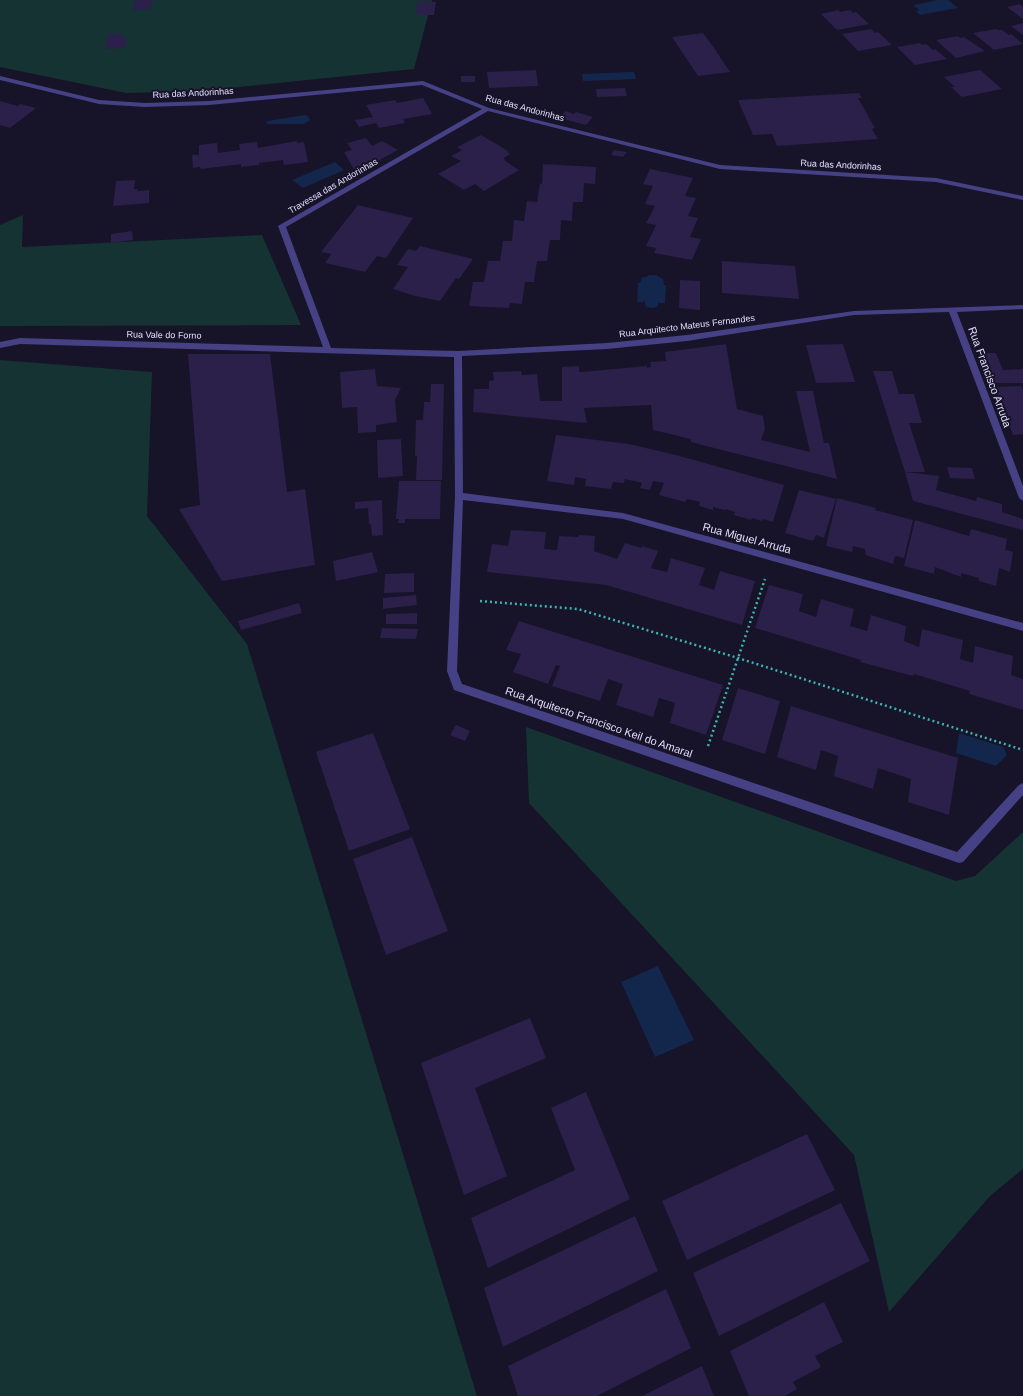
<svg xmlns="http://www.w3.org/2000/svg" width="1023" height="1396" font-family="Helvetica,sans-serif">
<rect width="100%" height="100%" fill="#171329"/>
<path fill="#163333" d="M0 0H432L414 69 200 91 126 93 0 67Z
M23 215 22 247 262 235 301 325 0 326V225Z
M0 360 152 372 147 516 247 644 477 1396H0Z
M526 727 956 881 975 876 1023 832V1169L990 1196 889 1312 854 1155 529 803Z"/>
<path fill="#13274d" d="M938 0H948L958 8 920 15 916 11 919 10 913 5Z
M634 72 636 79 583 81 582 74Z
M305 115 308 116 310 120 304 124H268L266 123 267 121Z
M335 162 344 170 303 188 292 180Z
M650 275H656L663 279 664 285H666L665 303H660L659 301 658 306 654 308 646 307 644 300 643 302H637L638 283H640L642 278Z
M959 733 1003 747 1007 755 996 766 956 753Z
M658 966 694 1040 655 1057 621 982Z"/>
<path fill="#2a2049" d="M135 0H153L151 9 132 10Z
M418 1 436 2 434 15H415Z
M1020 4 1023 7V19L1007 7Z
M838 10 840 12 850 10 853 13 856 12 869 24 837 30 821 14Z
M1023 23V35L1011 26Z
M871 29 875 33 878 32 892 45 858 51 842 34Z
M996 29 998 30H1002L1009 35 1011 34 1023 44 994 50 973 33Z
M123 33 122 39 127 38 125 48 105 49 108 34Z
M703 33 714 48 730 72 698 76 672 37Z
M958 36 960 38 964 37 985 51 956 58 936 40Z
M920 43 922 45 926 44 933 50 935 49 947 59 915 65 897 47Z
M536 70 538 86 489 88 487 72Z
M980 70 1002 89 962 97 951 87H955L944 77Z
M461 76H475V82H461Z
M625 88 627 96 597 97 596 89Z
M859 93 862 98H858L875 128 872 129 878 139 777 146 772 134 753 135 738 100Z
M423 98 432 114 403 119 405 123 379 128 376 123 359 127 355 120 373 117 366 105 395 100 397 103Z
M0 101 18 106 20 104 36 108 10 128 0 125Z
M565 111 574 114 576 112 593 117 586 125 560 118Z
M481 135 508 151 507 152 510 154 504 158 505 161 519 170 484 191 475 184 464 190 438 174 461 161 451 156 462 150 457 147Z
M366 138 372 146 382 141 398 150 356 173 344 152 352 150 347 143Z
M297 141V143L304 142 308 162 284 165 283 160 259 163V165L241 167V164L201 169 200 167 193 168 192 155H199V145L217 143 218 153 240 150 239 144 257 142 258 148Z
M614 150 627 152 623 157 611 155Z
M543 164 596 167 595 184 584 183 583 202H573L572 221 561 220 560 240H550L547 261H537L534 282H525L522 304 510 303 509 308 469 306 473 282H484L488 261H500L503 241H512L514 220 524 221 527 201 537 202 540 183 542 184Z
M650 169 693 178 685 196 696 198 688 216 698 218 690 237 701 239 692 260 654 253 656 248 646 246 656 225 646 223 655 206 645 204 653 186 643 184Z
M135 180 134 189H138L137 191 149 190V203L113 206 116 181Z
M358 205 413 218 386 258 377 256 365 272 325 263 331 254 321 252Z
M132 231 133 240 111 243V234Z
M420 246 473 259 459 279 456 278 440 301 415 296 393 289 408 267 397 265 408 249 416 251Z
M722 261 795 266 799 299 722 293Z
M680 280 700 281V310L679 308Z
M726 344 737 409 763 416 765 429 761 440 810 452 796 391H813L824 443H829L837 479 718 449 691 442V439L653 430 651 405 584 408 587 423 473 412 474 389H489V381L494 380 493 372 521 371 522 375 537 374 540 401H562V367L579 366V372H582L647 366V368L651 367 650 362 666 361 665 352Z
M843 344 855 382 816 383 806 345Z
M981 353H996L1003 370 1023 369V383H993Z
M188 354H270L287 492 305 489 315 565 222 581 179 509 200 505Z
M375 369 377 386 401 388 395 400 397 422 376 425V432L358 433 357 407 342 408 340 372Z
M873 371H892L899 394H914L922 423H909L925 472H905Z
M431 384H444L442 480H416L417 456H415L416 420H423L424 402H430Z
M1021 386 1023 390V434L1013 435 995 387Z
M556 435 629 444 676 455 784 485 773 522 763 519 762 521 752 518 751 520 734 515 735 512 726 509 725 510 713 507V510L699 506 700 502 687 499 685 502 659 495 664 483 653 481 650 490 640 488 642 483 625 479 624 483 613 482 611 489 585 486 586 479 575 477 574 485 547 481Z
M401 439 403 476 378 478 377 440Z
M947 467 972 468 975 479 950 478Z
M905 472 939 476 936 490 976 501 977 497 1002 504V512L1023 519V530L913 501Z
M399 481H441L440 519H405V523H398L399 519H396Z
M799 490 836 499 824 538 816 535 813 541 785 533Z
M837 498 876 508 875 510 913 520 904 558 895 556 893 564 866 555 865 549 853 546 852 552 826 546Z
M382 500 383 535 372 536 371 524H369L368 508 355 509V502Z
M915 520 969 536 971 529 1007 539 1005 550 1013 552 1010 572 999 568 996 586 979 581V578L961 573V577L935 567 934 574 904 566Z
M511 530 546 532 544 549 557 550 559 536 578 537 579 535 595 536 594 551 617 559 625 543 641 548 642 546 658 551 651 568 667 572 671 558 705 568 699 585 714 590 720 571 755 581 742 625 606 585 487 572 492 544 508 546Z
M372 552 378 572 336 581 333 561Z
M414 573V592L384 593 385 574Z
M769 585 803 594 799 611 816 617 821 599 854 609 850 626 867 631 871 615 906 626 904 641 919 647 922 629 963 640 960 659 973 663 975 646 1013 656 1011 675 1023 679V710L969 694 970 691 914 674 913 676 860 662 861 660 755 628Z
M416 595 417 605 383 609V598Z
M299 603 302 613 241 630 238 621Z
M417 613V624H386V614Z
M519 621 723 685 706 735 670 723 675 703 659 698 653 717 616 705 623 684 608 679 600 701 552 686 560 666 556 665 548 684 513 672 521 654 506 650Z
M382 628 418 629 416 639 380 638Z
M738 688 780 701 765 754 722 740Z
M791 706 958 758 949 815 908 802 911 779 878 768 873 789 834 776 838 756 821 750 816 770 777 757Z
M456 725 470 731 465 741 450 735Z
M373 733 410 829 349 851 316 752Z
M412 837 448 931 386 955 353 859Z
M530 1018 546 1058 475 1088 507 1176 464 1195 421 1063Z
M586 1092 630 1199 488 1268 471 1218 575 1170 551 1108Z
M807 1134 835 1190 687 1260 662 1201Z
M841 1203 870 1261 719 1336 693 1273Z
M635 1216 658 1271 503 1347 484 1288Z
M666 1289 691 1348 597 1396H518L508 1366Z
M824 1302 843 1342 815 1356 821 1367 793 1382 797 1389 785 1396H749L730 1351Z
M702 1366 714 1396H642Z"/>
<g fill="none" stroke-linecap="round" stroke-linejoin="round">
<path stroke="#3ab4b1" stroke-width="2.5" stroke-dasharray="2 3" stroke-linecap="butt" d="M480 601 578 609 738 658 1023 750
M708 746 765 579"/>
<path fill="#464185" fill-rule="evenodd" d="M0 76 99 100 145 103 209 101 423 81 489 108 720 165 936 178 1023 196V200L936 182 720 169 488 111 286 227 331 348 458 351 607 343 687 335 854 311 1023 305V309L957 312 1023 486V501L1019 498 949 312 854 315 687 341 607 349 462 356 463 493 623 513 1023 623V631L623 519 463 500 457 671 462 684 957 852 1019 785 1023 783V795L963 862 959 863 454 690 447 671 455 496 454 357 20 344 0 348V342L20 338 323 347 278 226 482 109 422 85 209 105 145 107 99 104 0 80Z"/>
</g>
<g text-anchor="middle" stroke-width="4" stroke-linejoin="round" paint-order="stroke">
<g font-size="9" fill="#e2defd" stroke="#171329">
<text transform="translate(193 93) rotate(-3)" y="3">Rua das Andorinhas</text>
<text transform="translate(525 108) rotate(15)" y="3">Rua das Andorinhas</text>
<text transform="translate(841 165) rotate(3)" y="3">Rua das Andorinhas</text>
<text transform="translate(333 186) rotate(-30)" y="3">Travessa das Andorinhas</text>
<text transform="translate(687 326) rotate(-7)" y="3">Rua Arquitecto Mateus Fernandes</text>
<text transform="translate(164 335) rotate(1)" y="3">Rua Vale do Forno</text>
</g>
<g font-size="11" fill="#e2defd" stroke="#171329">
<text transform="translate(990 377) rotate(70)" y="4">Rua Francisco Arruda</text>
<text transform="translate(747 538) rotate(15)" y="4">Rua Miguel Arruda</text>
<text transform="translate(599 722) rotate(19)" y="4">Rua Arquitecto Francisco Keil do Amaral</text>
</g>
</g>
</svg>
